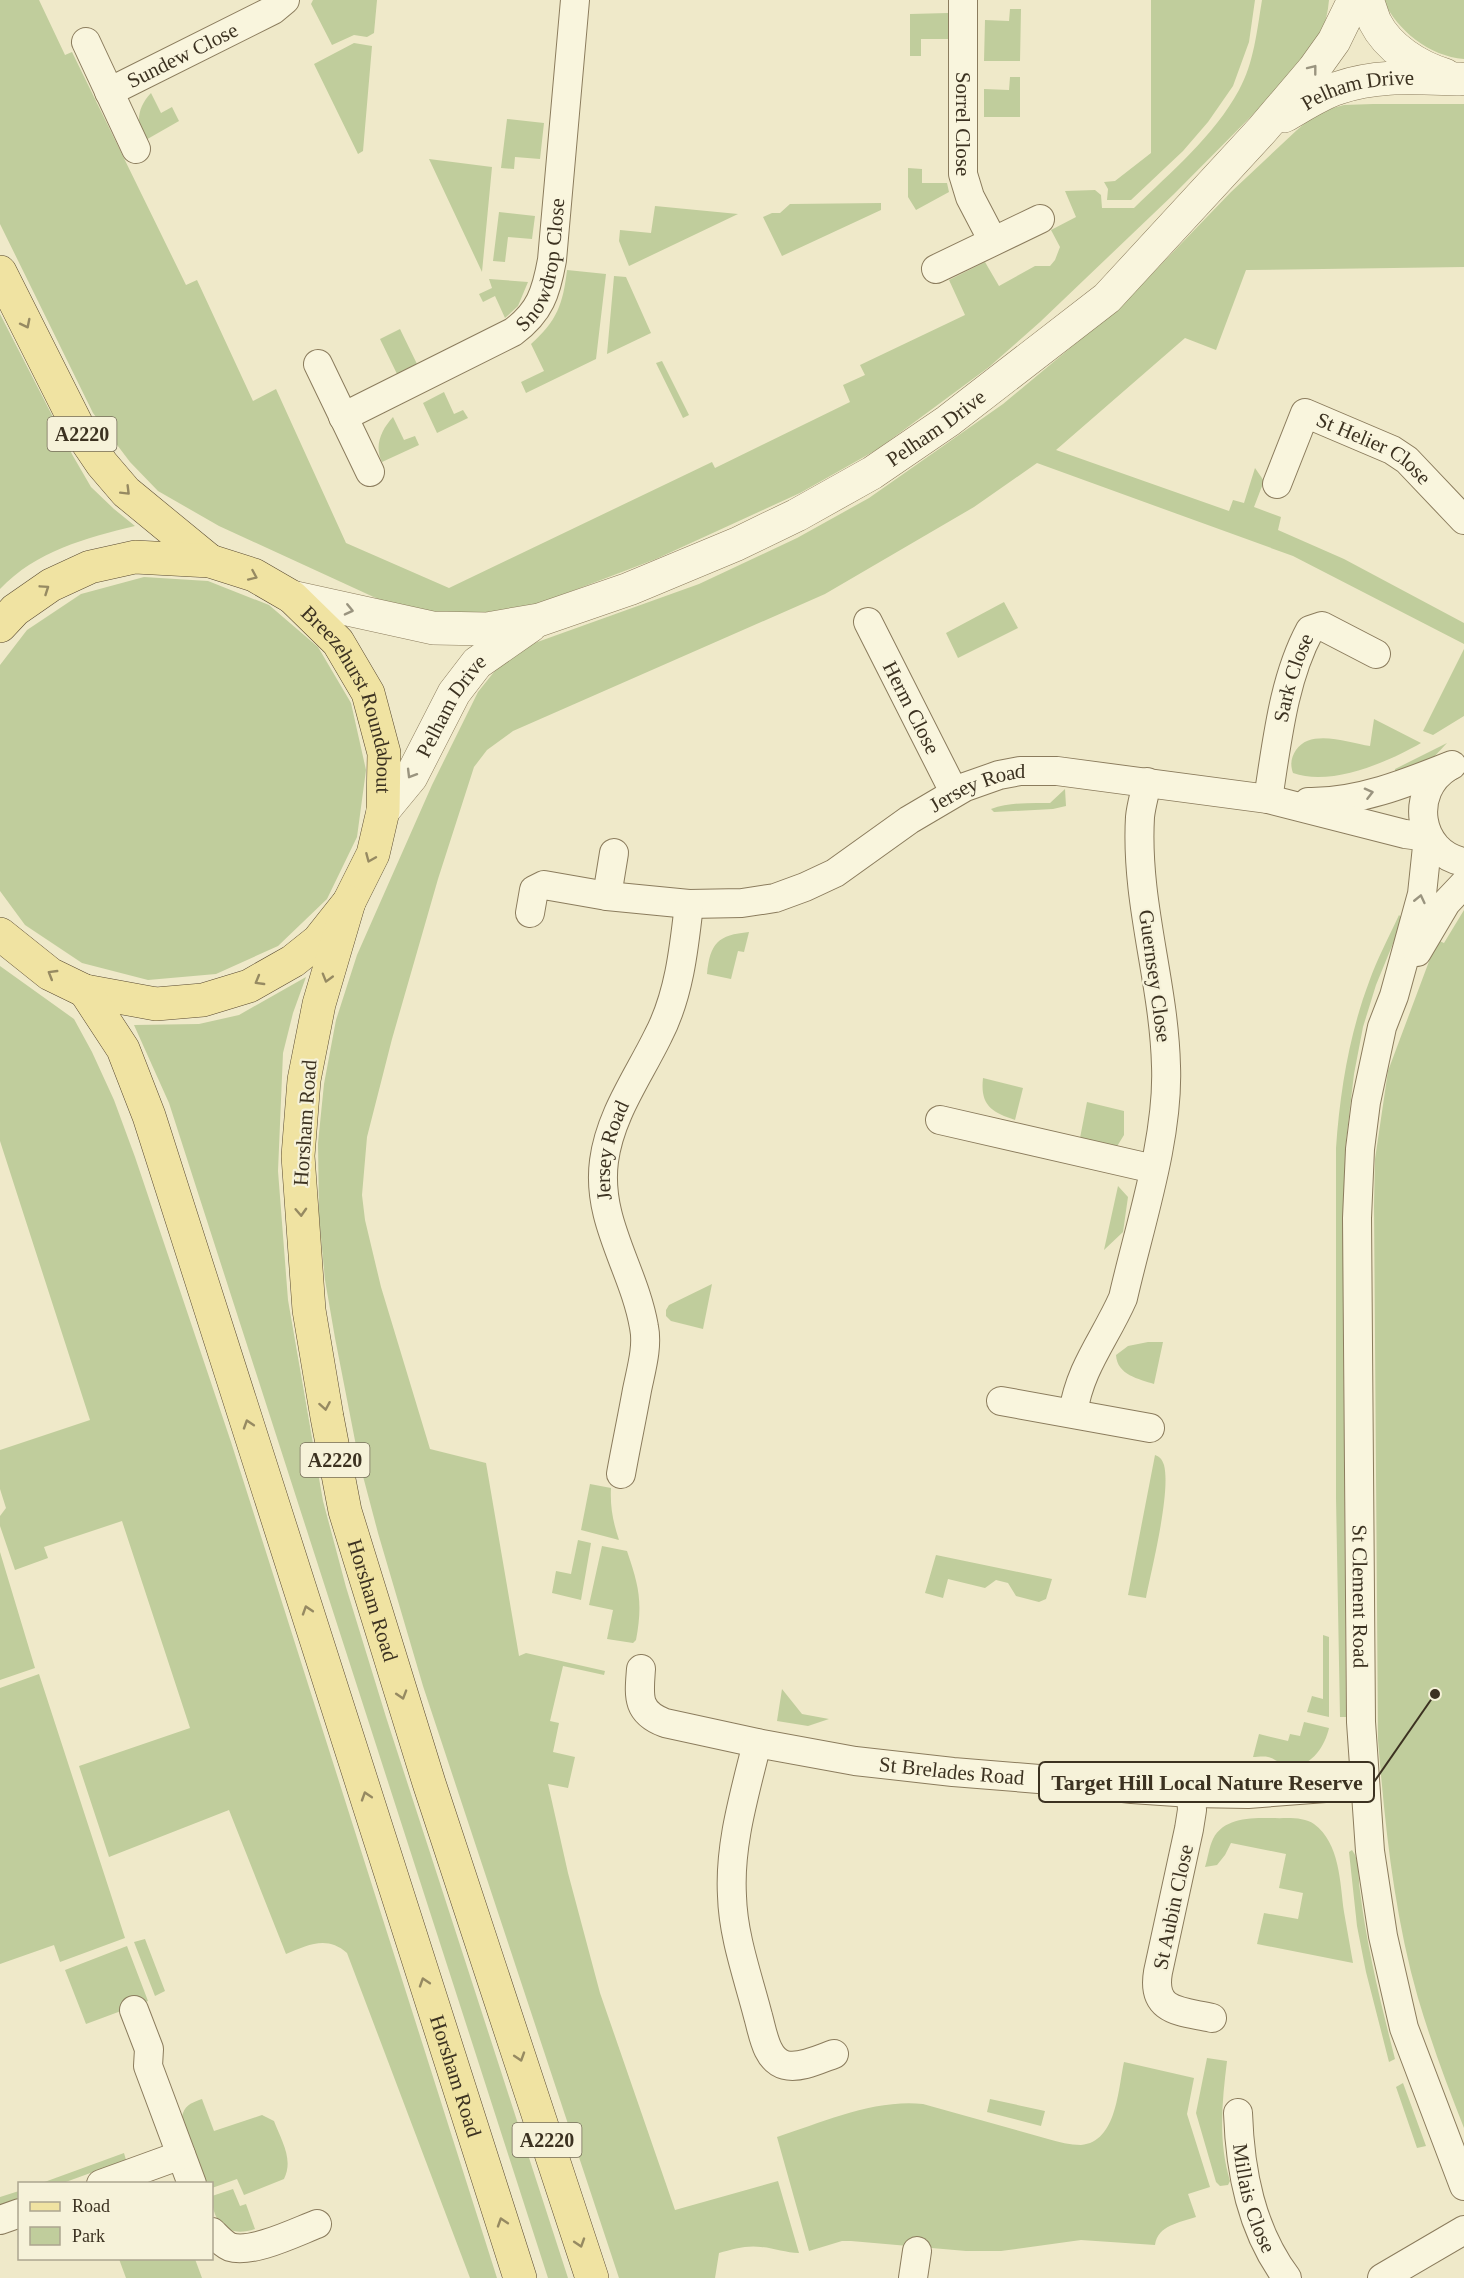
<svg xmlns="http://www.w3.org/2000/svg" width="1464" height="2278" font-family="'Times New Roman',serif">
<rect width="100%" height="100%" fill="#efe9c9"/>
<path fill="#c0cd9c" d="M0 0H39L65 55 72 52 186 285 197 280 253 401 276 389 346 543 449 588 712 462 715 468 850 402 843 385 865 375 860 365 965 315 949 280 985 262 999 286 1035 266H1050L1055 260 1060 247 1051 230 1076 217 1065 191 1095 190 1101 195 1102 208H1134C1171 172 1214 136 1239 90 1254 63 1257 30 1262 0H1329C1327 25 1318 43 1304 63L1174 194 1040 322 989 367 878 449 800 493 656 559 530 607 454 616 415 609 378 599 219 526 158 491 130 462 93 413 0 224Z
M313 0H377L374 33 367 37 354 35 332 45 311 4Z
M1151 0H1255L1249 42 1233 86 1208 122 1183 151 1131 200H1107L1108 189 1104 182 1115 181 1151 153Z
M1383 0H1464V59C1429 56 1398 31 1383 0Z
M1010 9H1021L1020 61H984L985 20 1009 21Z
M948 13V39H921V56H910V14Z
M354 43 372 46 363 151 358 154 314 64Z
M1010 77H1020V117H984V89L1009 90Z
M151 93 161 113 172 107 179 121 144 141C136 122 137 108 151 93Z
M1373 104H1464V267L1246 270 1216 350 1185 338 1056 450 1229 511 1233 500 1244 503 1255 468 1264 481 1254 507 1281 517 1278 530 1344 559 1464 623V644L1293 556 1037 463 974 507 825 594 513 731 487 750 474 767 438 879 392 1039 367 1137 362 1195 365 1220 381 1287 430 1449 486 1463 519 1656 526 1653 605 1671 604 1675 563 1666 550 1721 559 1723 553 1752 575 1757 568 1788 548 1784 568 1873 600 1993 675 2210 778 2181 799 2253C786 2253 774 2248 761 2247 747 2245 733 2249 719 2253L715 2278H619L423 1686 378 1533 359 1461 335 1338 325 1280 319 1216 318 1143 324 1084 336 1020 357 955 432 785 478 692 494 672 509 657 529 645 699 584 797 538 869 498 1003 404 1123 304 1231 192 1297 130 1318 112 1344 105Z
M507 119 544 123 540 159 515 157 514 169 501 168Z
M429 159 492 167 482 272Z
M908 168 922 169V183H947L949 192 916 210 908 197Z
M881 203V210L782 256 763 217 772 213H780L790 204Z
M655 206 738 214 629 266 619 241 620 230 651 233Z
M499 212 535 216 532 239 508 237 505 262 493 261Z
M567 270 606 274 596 359 526 393 521 382 544 371 531 344C557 321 563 304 567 270Z
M614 276 626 277 651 333 607 354Z
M489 279 528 282 518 306 505 318 495 296 483 302 479 294 492 288Z
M0 314 73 456 91 487 114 509 135 526C86 538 36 551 0 589Z
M400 329 417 364 397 374 380 339Z
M662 361 689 415 683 418 656 363Z
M444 392 454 414 463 410 468 418 437 433 423 403Z
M393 417 404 440 415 436 419 445 382 462C374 446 381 430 393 417Z
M144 577 208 581 269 605 318 647 351 703 366 770 357 837 327 899 278 946 216 974 148 980 82 963 25 925 0 891V665L27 630 81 594Z
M1004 602 1018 628 958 658 946 633Z
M1464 649V716L1433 735 1423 731Z
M1374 719 1421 743C1388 762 1331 787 1293 773 1290 764 1291 758 1296 750 1311 728 1349 743 1370 746Z
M1447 743 1431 760 1395 775V769Z
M1065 789 1066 806 1053 809 994 812 991 809C1010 802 1030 803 1050 803Z
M1464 910V2128C1447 2085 1431 2042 1418 1998 1394 1914 1385 1826 1378 1740L1374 1206 1375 1159 1388 1071 1437 940 1444 943Z
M1399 915 1403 919 1376 985 1363 1027 1354 1074 1345 1150 1343 1299 1346 1717H1340L1336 1498V1148C1340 1092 1349 1035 1369 982 1377 959 1389 937 1399 915Z
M749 932 744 952 738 951 731 979 707 974C710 943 718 935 749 932Z
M0 966 74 1019 92 1052 114 1100 135 1157 231 1442 497 2278H470L347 1953C327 1935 308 1945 286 1954L229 1810 109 1857 79 1766 190 1728 122 1521 44 1547 48 1558 15 1570 0 1526V1516L6 1508 0 1489V1450L90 1420 0 1141Z
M306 977 293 1013 283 1053 278 1171 288 1300 323 1501 346 1587 386 1717 568 2278H548L169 1103 134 1025 199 1024 239 1015Z
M983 1078 1023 1088 1015 1120C991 1112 980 1105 983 1078Z
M1087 1102 1124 1111V1135L1116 1148 1080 1138Z
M1118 1186 1128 1197 1123 1232 1104 1250Z
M712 1284 703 1329 671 1321 666 1316V1310L669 1305Z
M1148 1342H1163L1154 1384C1139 1379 1117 1375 1116 1355L1128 1346Z
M1155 1455C1160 1457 1162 1459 1164 1465 1171 1492 1152 1567 1146 1598L1128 1595Z
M590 1484 611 1488C610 1507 613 1522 619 1540L581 1530Z
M578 1540 591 1543 581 1600 552 1593 556 1571 571 1574Z
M602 1546 627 1551C639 1586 643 1603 636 1640L633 1643 607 1639 613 1610 589 1605Z
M0 1552 35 1668 0 1680Z
M936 1555 1052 1579 1046 1599 1039 1602 1016 1596 1008 1583 996 1580 985 1588 948 1579 943 1598 925 1593Z
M1323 1635 1329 1637V1717L1307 1712 1312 1696 1323 1699Z
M39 1674 125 1938 60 1962 54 1945 0 1964V1688Z
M782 1689 802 1714 829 1719 808 1726 777 1721Z
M1304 1722 1329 1728C1325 1746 1311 1768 1290 1766 1282 1766 1276 1759 1268 1757 1264 1756 1257 1757 1253 1757L1259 1734 1288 1741 1290 1734 1300 1736Z
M1287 1818C1297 1818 1307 1819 1314 1824 1340 1843 1340 1883 1344 1912 1347 1929 1350 1946 1353 1963L1257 1944 1264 1913 1298 1919 1303 1893 1279 1888 1286 1854 1231 1843 1225 1855 1217 1865 1205 1867C1208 1858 1209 1847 1213 1839 1226 1813 1263 1819 1287 1818Z
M1352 1850C1360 1860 1358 1878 1360 1891 1367 1948 1381 2004 1395 2059L1389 2062 1366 1972 1357 1926 1349 1852Z
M145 1939 165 1991 155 1996 134 1942Z
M127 1946 148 2001 86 2024 65 1970Z
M1207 2058 1227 2061C1222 2102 1218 2141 1230 2181L1228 2185 1220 2186 1216 2182 1196 2113Z
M1124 2062 1194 2078 1187 2114 1210 2187 1188 2194 1196 2217C1179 2223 1158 2225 1155 2245L1081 2240 1001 2251H966L851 2241H842L809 2251 777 2137C824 2122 874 2099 923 2104L1048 2139C1059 2142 1070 2145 1081 2145 1117 2142 1118 2089 1124 2062Z
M1403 2083 1426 2146 1417 2148 1396 2087Z
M202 2099 214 2131 262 2115 274 2121C281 2140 294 2159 284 2179L244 2195 237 2179 212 2188V2184L202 2183C197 2167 177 2129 183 2113 186 2104 194 2102 202 2099Z
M990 2099 1045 2111 1041 2126 987 2112Z
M124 2153 126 2160 63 2183 39 2184Z
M233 2189 240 2206 246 2204 255 2229C229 2238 212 2224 212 2196Z
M19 2191V2200L0 2207V2197Z
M119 2259H195L202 2278H126Z"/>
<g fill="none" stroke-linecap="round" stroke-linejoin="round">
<defs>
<g id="minor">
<path id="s1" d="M963 0V174L970 197 993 241"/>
<path d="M86 42 136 149"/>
<path id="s2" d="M109 92 273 10 285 0"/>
<path d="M936 269 1040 219"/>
<path d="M318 364 370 472"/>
<path id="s3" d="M343 417 513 332C540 312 546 293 552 260L575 0"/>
<path id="s4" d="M1277 484 1305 413 1392 450 1407 460 1464 520"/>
<path id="s5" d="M868 622 954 792"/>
<path d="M1448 767C1409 791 1417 853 1464 862"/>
<path id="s6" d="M1268 799C1277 743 1283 680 1310 630L1322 626 1376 654"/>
<path d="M1308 802C1357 803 1407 783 1452 765"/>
<path d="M607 896 614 853"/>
<path id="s7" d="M530 913 534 890 544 885 607 896 689 904 742 903 775 898 805 887 835 873 909 820 965 787 999 775 1020 771H1057L1268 799 1405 834 1428 837 1422 894 1394 996 1382 1027 1366 1102 1360 1149 1357 1218 1361 1722 1370 1851 1383 1936 1404 2028 1464 2186"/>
<path d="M1417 952 1446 903 1464 884"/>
<path d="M940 1120 1154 1169"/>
<path d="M1001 1401 1150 1428"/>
<path d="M1073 1413C1080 1367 1105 1339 1123 1298 1139 1227 1169 1139 1166 1066 1164 982 1135 902 1140 817 1141 806 1145 793 1147 782"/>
<path id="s8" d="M621 1474C626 1446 632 1418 637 1390 641 1370 648 1347 644 1327 634 1269 596 1221 604 1161 610 1115 638 1077 658 1036 679 996 684 949 689 904"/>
<path id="s9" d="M641 1669C639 1696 636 1712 665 1723L757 1743 855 1761 953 1772 1063 1781 1132 1789 1191 1793 1248 1794 1365 1785"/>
<path d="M757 1743C745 1793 729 1844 732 1896 733 1936 748 1977 758 2016 763 2033 766 2060 785 2065 800 2069 820 2059 834 2054"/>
<path d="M1191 1793 1192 1810 1189 1829 1158 1972C1151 2013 1182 2011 1212 2018"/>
<path d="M134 2010 149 2049 148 2066 192 2184"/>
<path id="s10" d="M1238 2113C1240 2171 1251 2230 1287 2278"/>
<path d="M101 2184 181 2155"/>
<path d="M0 2220 20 2213"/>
<path d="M212 2232C217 2237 223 2244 230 2247 252 2254 296 2232 317 2224"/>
<path d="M913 2278 917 2251"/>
<path d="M1382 2278 1464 2230"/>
</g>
<g id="tertiary">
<path d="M1367 0C1370 7 1372 15 1375 22 1388 48 1418 67 1445 75"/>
<path id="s11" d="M1284 116C1302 106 1319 94 1338 88 1378 74 1419 78 1460 79"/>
<path id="s12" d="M292 597 433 628 487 629 539 620 629 589 737 544 797 515 872 473 948 421 1107 298 1262 130 1314 69 1334 41 1354 0"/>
<path id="s13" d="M383 811 411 777 454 693 477 663 530 626"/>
</g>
<g id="primary">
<path d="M0 272 81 433 102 464 126 492 210 561"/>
<path id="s14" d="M0 626 15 610 51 585 90 567 135 557 210 561 254 575 292 597 338 642 368 693 384 753 383 811 373 854 349 902 318 941 293 961 249 986 203 1000 156 1004 85 991 50 974 0 934"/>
<path id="s15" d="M349 902 319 1004 304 1080 298 1156 309 1310 327 1417 345 1511 429 1783 592 2278"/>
<path id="s16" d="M85 991 123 1049 149 1116 520 2278"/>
</g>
</defs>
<use href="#minor" stroke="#8b7c5d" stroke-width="30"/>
<use href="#tertiary" stroke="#8b7c5d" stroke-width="34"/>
<use href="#primary" stroke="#594a31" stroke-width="34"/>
<use href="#minor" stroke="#f9f5dd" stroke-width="28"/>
<use href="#tertiary" stroke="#f9f5dd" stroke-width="33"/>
<use href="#primary" stroke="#f0e3a2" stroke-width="33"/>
</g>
<defs><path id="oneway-chevron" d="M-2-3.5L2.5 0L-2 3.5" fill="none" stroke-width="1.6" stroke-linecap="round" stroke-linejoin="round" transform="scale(1.5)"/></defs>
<g stroke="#9a947f">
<use href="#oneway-chevron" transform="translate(1313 69) rotate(-52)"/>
<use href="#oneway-chevron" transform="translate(349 610) rotate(13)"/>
<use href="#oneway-chevron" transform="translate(411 774) rotate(121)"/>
<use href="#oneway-chevron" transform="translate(1369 793) rotate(-14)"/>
<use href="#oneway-chevron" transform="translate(1420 899) rotate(-77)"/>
</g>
<g stroke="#968a62">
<use href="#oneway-chevron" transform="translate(26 324) rotate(63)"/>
<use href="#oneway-chevron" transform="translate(126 491) rotate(45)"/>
<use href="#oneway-chevron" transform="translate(253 576) rotate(24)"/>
<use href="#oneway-chevron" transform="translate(45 589) rotate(-34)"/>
<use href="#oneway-chevron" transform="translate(370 858) rotate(113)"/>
<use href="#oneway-chevron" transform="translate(52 974) rotate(-149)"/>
<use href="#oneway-chevron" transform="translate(327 978) rotate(106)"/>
<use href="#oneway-chevron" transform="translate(259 981) rotate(150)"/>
<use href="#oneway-chevron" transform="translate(301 1212) rotate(87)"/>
<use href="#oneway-chevron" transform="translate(325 1406) rotate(80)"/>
<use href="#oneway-chevron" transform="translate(248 1424) rotate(-108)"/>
<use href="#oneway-chevron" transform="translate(307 1610) rotate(-108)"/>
<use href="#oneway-chevron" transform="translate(402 1695) rotate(73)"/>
<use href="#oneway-chevron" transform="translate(366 1796) rotate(-108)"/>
<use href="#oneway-chevron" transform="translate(424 1982) rotate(-108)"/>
<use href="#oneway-chevron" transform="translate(520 2057) rotate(72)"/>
<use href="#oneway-chevron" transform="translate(502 2222) rotate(-108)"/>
<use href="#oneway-chevron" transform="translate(580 2243) rotate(72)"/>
</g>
<g text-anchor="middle" stroke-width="4.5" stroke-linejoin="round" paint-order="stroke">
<g fill="#f6f2d9" stroke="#746c58" stroke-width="1.5">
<rect x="47.5" y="417" width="69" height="34" rx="4.5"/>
<rect x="300.5" y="1443" width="69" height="34" rx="4.5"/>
<rect x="512.5" y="2123" width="69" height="34" rx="4.5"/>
</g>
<g font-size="20" font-weight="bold" fill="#3c3221">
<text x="82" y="441">A2220</text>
<text x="335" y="1467">A2220</text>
<text x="547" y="2147">A2220</text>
</g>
<g font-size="21" fill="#3c3221" stroke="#f6f2d9">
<text dy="7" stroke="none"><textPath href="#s2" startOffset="82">Sundew Close</textPath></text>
<text dy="7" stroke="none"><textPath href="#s11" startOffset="80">Pelham Drive</textPath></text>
<text dy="7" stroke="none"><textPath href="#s1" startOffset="124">Sorrel Close</textPath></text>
<text dy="7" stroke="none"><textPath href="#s3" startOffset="267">Snowdrop Close</textPath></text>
<text dy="7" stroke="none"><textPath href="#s12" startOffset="694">Pelham Drive</textPath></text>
<text dy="7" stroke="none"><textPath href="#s4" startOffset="154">St Helier Close</textPath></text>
<text dy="7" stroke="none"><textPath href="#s6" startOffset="124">Sark Close</textPath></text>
<text dy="7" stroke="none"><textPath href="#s14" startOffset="442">Breezehurst Roundabout</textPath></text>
<text dy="7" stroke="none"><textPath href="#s5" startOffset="96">Herm Close</textPath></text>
<text dy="7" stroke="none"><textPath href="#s13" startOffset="126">Pelham Drive</textPath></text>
<text dy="7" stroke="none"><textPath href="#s7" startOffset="500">Jersey Road</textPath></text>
<text transform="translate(1155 976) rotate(82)" y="7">Guernsey Close</text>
<text transform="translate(305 1123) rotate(-86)" y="7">Horsham Road</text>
<text dy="7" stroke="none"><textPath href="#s8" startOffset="333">Jersey Road</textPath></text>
<text dy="7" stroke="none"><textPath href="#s7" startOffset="1728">St Clement Road</textPath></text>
<text dy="7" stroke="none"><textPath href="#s15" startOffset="712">Horsham Road</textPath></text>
<text dy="7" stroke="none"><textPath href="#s9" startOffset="357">St Brelades Road</textPath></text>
<text transform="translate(1173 1907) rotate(-78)" y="7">St Aubin Close</text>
<text dy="7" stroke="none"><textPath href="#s16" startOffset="1149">Horsham Road</textPath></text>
<text dy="7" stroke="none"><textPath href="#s10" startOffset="87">Millais Close</textPath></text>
</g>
</g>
<path fill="none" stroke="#3c3221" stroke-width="2" d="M1435 1694L1374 1782"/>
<circle fill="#3c3221" stroke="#f6f2d9" stroke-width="2" cx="1435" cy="1694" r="6"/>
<rect fill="#f6f2d9" stroke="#3c3221" stroke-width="2" x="1039" y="1762" width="335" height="40" rx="6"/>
<g font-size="22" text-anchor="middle" font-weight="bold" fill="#3c3221">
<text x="1207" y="1790">Target Hill Local Nature Reserve</text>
</g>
<rect x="18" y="2182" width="195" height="78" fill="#f6f2d9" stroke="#aca58f" stroke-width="1.5"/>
<rect x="30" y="2202" width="30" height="9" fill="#f0e3a2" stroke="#aca58f" stroke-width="1.5"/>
<text x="72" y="2212" font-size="18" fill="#3c3221">Road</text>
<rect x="30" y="2227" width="30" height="18" fill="#c0cd9c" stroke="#aca58f" stroke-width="1.5"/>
<text x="72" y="2242" font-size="18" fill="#3c3221">Park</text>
</svg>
